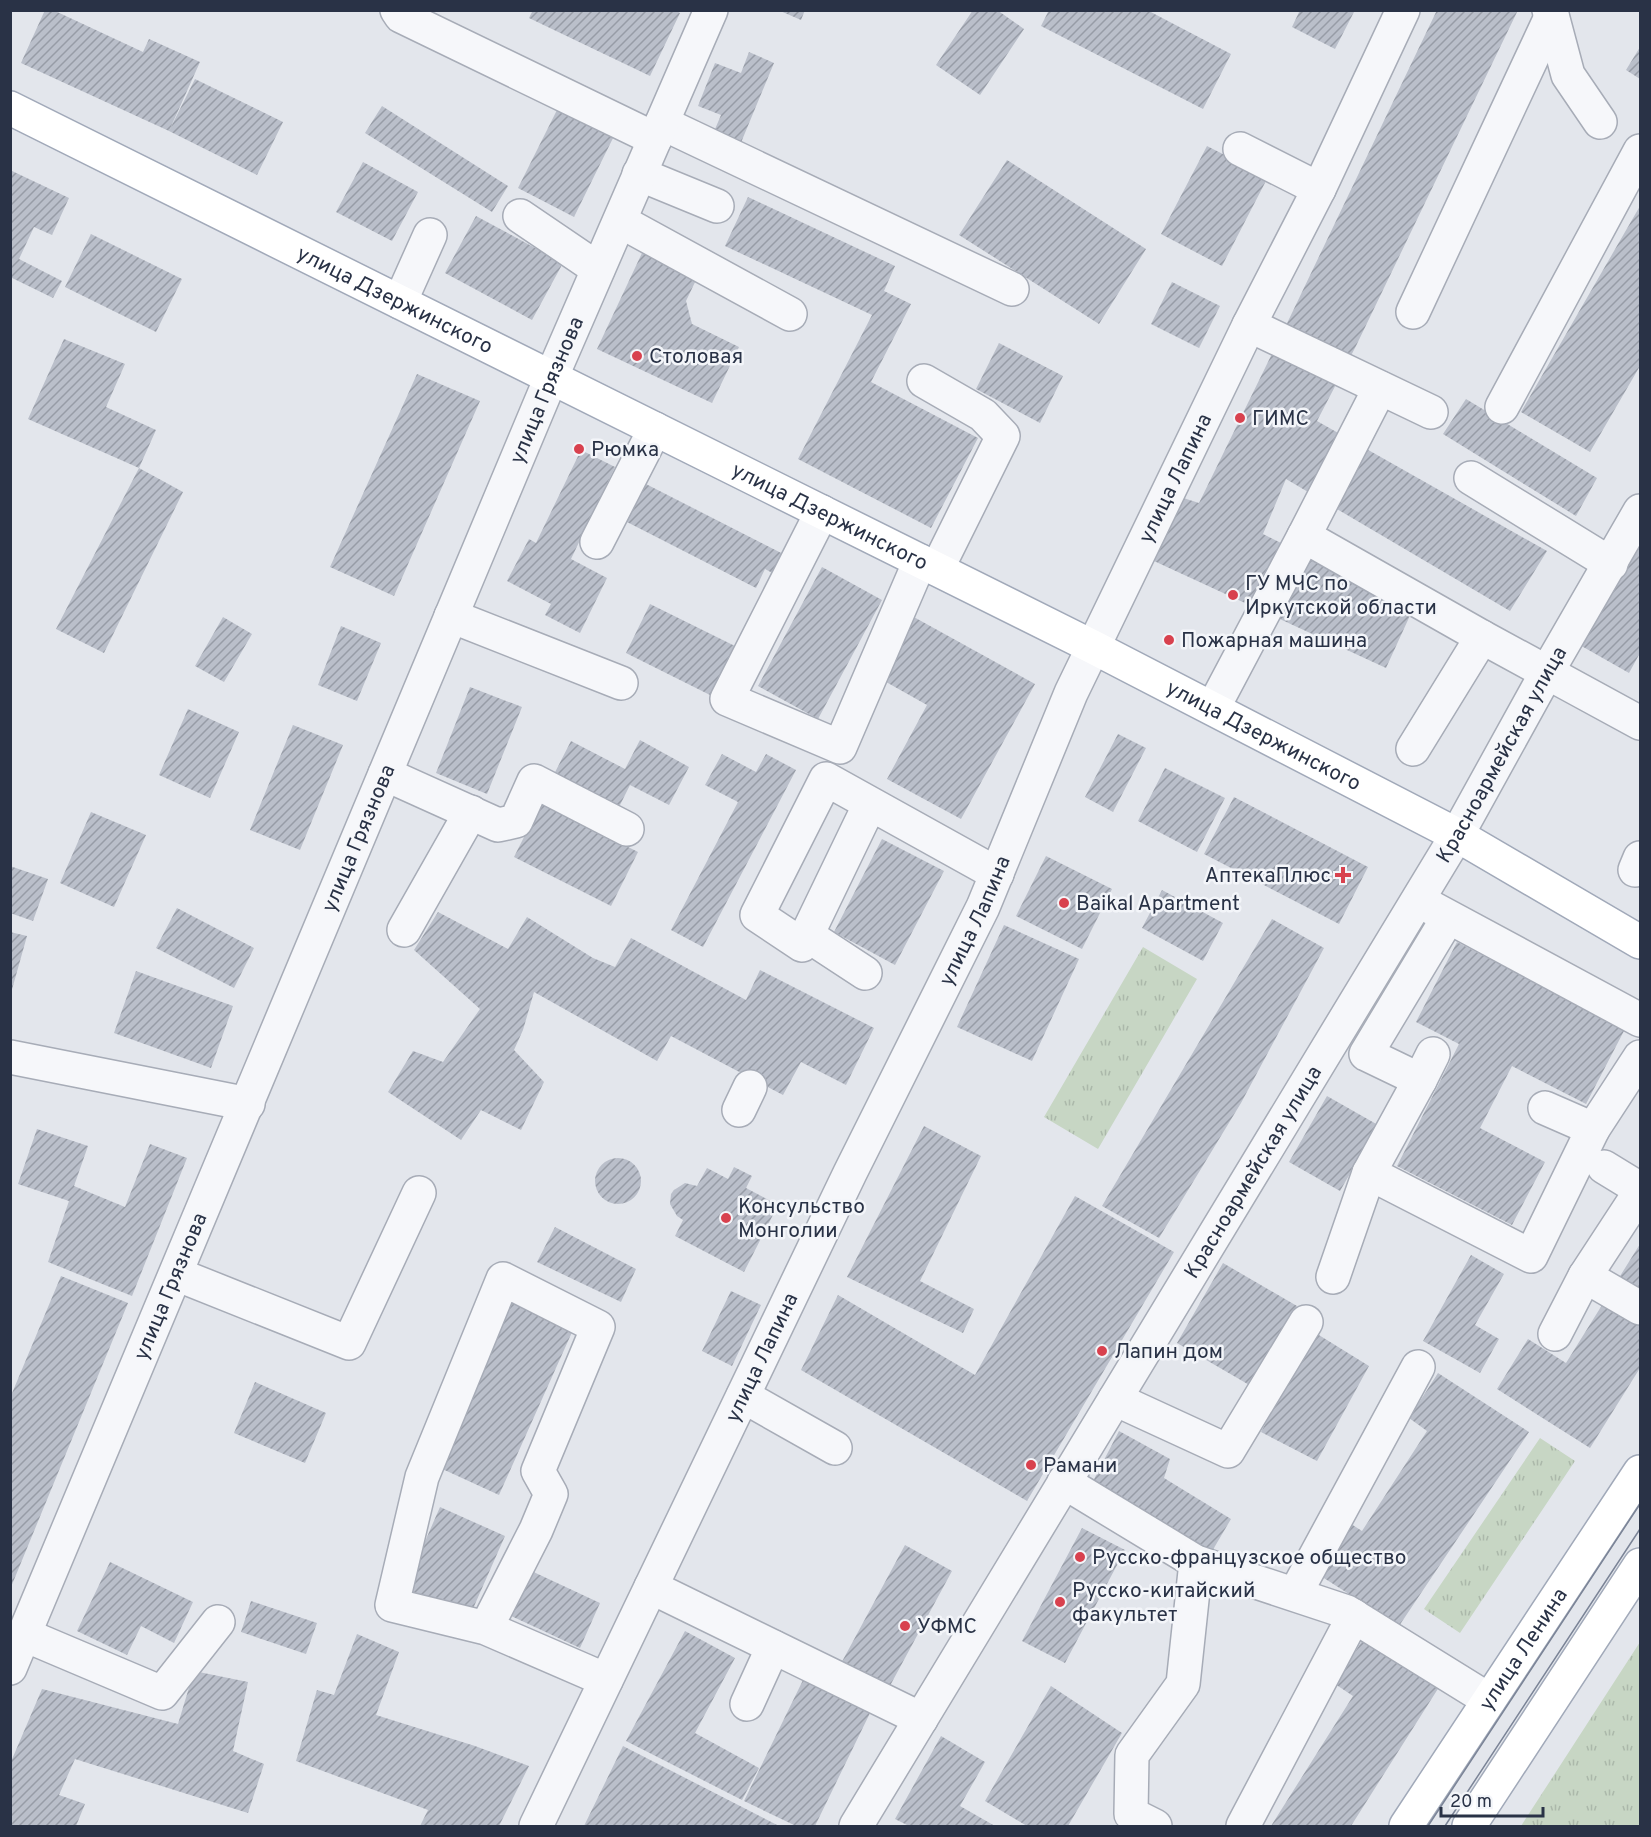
<svg xmlns="http://www.w3.org/2000/svg" width="1651" height="1837" font-family="Overpass,sans-serif">
<defs>
<pattern id="grass-tufts" width="24" height="20" patternUnits="userSpaceOnUse" patternTransform="scale(1.5)"><rect width="24" height="20" fill="#c7d6c4"/><path d="M3 7l-1-3M5 7V3M7 7l1-3M15 17l-1-3M17 17v-4M19 17l1-3" fill="none" stroke="#abb8aa"/></pattern>
<pattern id="building-hatch" width="6" height="6" patternUnits="userSpaceOnUse" patternTransform="scale(1.5)"><rect width="6" height="6" fill="#babfca"/><path d="M-1 1l2-2M0 6l6-6M5 7l2-2" fill="none" stroke="#979ca6"/></pattern>
</defs>
<rect width="100%" height="100%" fill="#e3e6ec"/>
<path fill="url(#grass-tufts)" d="M1143 947 1197 979 1098 1149 1044 1117Z
M1540 1438 1575 1461 1460 1633 1424 1609Z
M1640 1642V1826H1521Z"/>
<path fill="url(#building-hatch)" d="M45 10H53L143 52 149 39 200 62 169 131 21 63Z
M533 10H675L680 13 650 76 529 18Z
M778 10H805L801 20Z
M973 10H997L1024 29 980 95 936 65Z
M1049 10H1147L1231 54 1203 109 1041 26Z
M1300 10H1355L1335 49 1292 27Z
M1437 10H1518L1356 346 1317 421 1547 551 1510 611 1286 479 1263 534 1413 609 1386 668 1141 555 1174 495 1199 503 1291 315Z
M1640 47V79L1626 70Z
M749 52 774 63 740 145 713 134 721 115 698 106 715 63 741 73Z
M195 79 283 122 257 175 169 131Z
M562 100 618 128 574 217 518 188Z
M382 106 508 186 492 212 365 133Z
M1207 146 1268 177 1222 266 1161 234Z
M1007 160 1146 249 1099 324 959 235Z
M363 162 418 192 392 241 336 212Z
M10 170 69 198 52 235 34 227 19 259 62 281 53 298 10 277Z
M748 197 895 266 884 291 911 304 871 382 978 438 931 528 798 459 872 315 725 246Z
M1640 206V366L1590 452 1521 412Z
M476 216 563 263 532 320 445 273Z
M91 234 182 279 156 332 65 287Z
M642 253 697 278 686 301 692 324 739 347 712 403 597 349Z
M1172 282 1220 306 1199 348 1151 324Z
M64 339 125 364 106 407 156 430 139 468 28 419Z
M999 343 1063 376 1040 423 976 389Z
M417 374 480 401 394 596 330 567Z
M1466 399 1597 478 1576 516 1443 434Z
M581 450 615 467 571 559 607 578 580 633 545 615 551 604 507 581 529 539 536 543Z
M139 468 183 492 104 653 56 629Z
M644 483 795 560 785 580 765 569 756 588 625 521Z
M1640 538V653L1629 673 1578 644Z
M822 567 882 600 818 719 758 686Z
M650 604 737 647 712 696 626 653Z
M912 616 1035 684 961 819 887 779 927 705 879 678Z
M223 617 252 634 224 682 195 666Z
M341 626 381 643 357 701 318 685Z
M470 687 522 707 487 794 436 773Z
M188 709 239 732 210 798 159 775Z
M293 725 343 745 300 850 250 830Z
M1118 734 1146 748 1113 812 1085 797Z
M640 740 689 767 669 805 630 785 614 817 549 784 571 741 625 769Z
M722 754 756 772 766 754 796 770 703 947 671 930 738 802 705 785Z
M1165 768 1225 798 1197 852 1138 821Z
M1234 797 1368 867 1339 924 1204 854Z
M541 803 638 852 611 906 514 857Z
M91 812 146 835 114 907 60 883Z
M882 839 944 871 895 965 834 932Z
M1046 856 1112 889 1082 949 1016 916Z
M10 866 48 879 33 921 10 913Z
M1162 890 1223 923 1203 961 1142 928Z
M177 908 254 948 234 988 156 948Z
M438 912 508 949 527 917 593 958 615 967 631 938 746 1000 760 970 874 1028 846 1085 801 1062 783 1095 671 1036 657 1061 534 992 523 1030 514 1050 544 1082 521 1130 481 1110 461 1140 388 1092 413 1051 443 1062 480 1009 414 950Z
M1272 919 1324 948 1241 1103 1159 1238 1102 1206Z
M1004 925 1079 959 1032 1061 957 1027Z
M10 932 27 936 11 993H10Z
M1457 942 1625 1029 1586 1104 1512 1066 1480 1128 1545 1162 1512 1225 1397 1166 1459 1044 1416 1022Z
M136 971 233 1006 211 1068 114 1033Z
M1327 1096 1378 1125 1340 1191 1289 1162Z
M924 1126 981 1156 920 1281 974 1309 963 1333 847 1277Z
M37 1129 88 1146 74 1186 125 1207 150 1144 187 1158 132 1296 48 1262 69 1201 18 1184Z
M595 1181a23 23 0 1 1 46 0a23 23 0 1 1-46 0Z
M734 1167 752 1176 746 1188 778 1205 744 1272 675 1236 683 1220 677 1216 670 1204 671 1194 674 1190 685 1183 697 1186 707 1168 728 1179Z
M1075 1196 1174 1252 1027 1501 801 1370 838 1295 975 1375Z
M555 1227 636 1269 621 1302 537 1262Z
M1640 1244V1368L1590 1448 1497 1389 1528 1339 1566 1363Z
M1471 1255 1504 1274 1475 1325 1499 1339 1480 1373 1423 1341Z
M1223 1263 1297 1306 1251 1386 1177 1343Z
M61 1276 128 1303 11 1587 10 1398Z
M731 1291 761 1305 732 1366 702 1351Z
M512 1302 573 1330 499 1495 438 1467Z
M1314 1332 1369 1366 1317 1461 1261 1432Z
M1438 1373 1529 1432 1399 1626 1316 1573 1348 1522 1362 1531 1427 1431 1409 1418Z
M255 1382 326 1413 305 1463 234 1433Z
M1119 1431 1170 1459 1164 1478 1231 1519 1211 1553 1091 1485Z
M440 1507 505 1536 468 1620 403 1592Z
M1082 1528 1125 1550 1065 1663 1022 1641Z
M905 1545 952 1571 885 1695 838 1669Z
M110 1562 193 1602 174 1643 141 1626 127 1655 77 1631Z
M525 1568 600 1603 580 1648 505 1613Z
M251 1601 317 1623 306 1654 241 1632Z
M685 1631 735 1658 695 1733 759 1768 742 1800 626 1741Z
M357 1634 399 1652 376 1715 475 1746 529 1766 499 1826H420L428 1810 296 1761 317 1690 334 1695Z
M1365 1636 1441 1684 1351 1826H1271L1353 1696 1335 1684Z
M194 1671 248 1682 233 1751 264 1764 248 1813 75 1759 59 1795 85 1804 76 1826H10V1764L42 1689 178 1724Z
M804 1678 871 1711 815 1826H796L744 1801Z
M1051 1686 1122 1733 1068 1826H1027L985 1801Z
M941 1736 985 1762 960 1806 995 1826H909L895 1819Z
M623 1746 779 1826H584Z"/>
<g fill="none" stroke-linecap="round" stroke-linejoin="round">
<defs>
<g id="minor">
<path d="M397 10 401 16 655 139"/>
<path d="M1549 10 1552 15 1568 75 1600 122"/>
<path d="M662 123 1012 289"/>
<path d="M1240 149 1319 189"/>
<path d="M639 174 717 206"/>
<path d="M520 216 598 269"/>
<path d="M620 221 790 314"/>
<path d="M400 302 430 235"/>
<path d="M1413 312 1552 15"/>
<path d="M1249 325 1431 412"/>
<path d="M924 381 983 415 1003 436 937 569"/>
<path d="M1502 407 1640 151"/>
<path d="M1471 478 1611 564"/>
<path d="M822 512 727 699 840 747 920 561"/>
<path d="M1304 536 1380 388"/>
<path d="M597 542 655 429"/>
<path d="M451 616 621 683"/>
<path d="M1213 708 1304 536 1482 637 1640 723"/>
<path d="M1413 749 1482 637"/>
<path d="M385 774 498 825 516 821 534 781 627 829"/>
<path d="M870 804 802 945 757 915 826 779 997 874"/>
<path d="M1635 870 1640 858"/>
<path d="M1423 903 1640 1020"/>
<path d="M404 930 471 812"/>
<path d="M1440 931 1366 1054 1420 1080 1369 1173 1531 1256 1593 1129"/>
<path d="M807 935 865 973"/>
<path d="M10 1057 248 1104"/>
<path d="M1420 1080 1433 1054"/>
<path d="M1545 1108 1593 1129 1640 1057"/>
<path d="M739 1110 750 1087"/>
<path d="M1604 1167 1640 1189"/>
<path d="M176 1274 349 1343 419 1193"/>
<path d="M1585 1276 1640 1192"/>
<path d="M1333 1277 1369 1173"/>
<path d="M1555 1334 1585 1276 1640 1308"/>
<path d="M743 1396 835 1448"/>
<path d="M1115 1399 1228 1451 1306 1322"/>
<path d="M1064 1482 1196 1562 1347 1612 1489 1700"/>
<path d="M651 1587 921 1719"/>
<path d="M1295 1594 1418 1367"/>
<path d="M486 1628 392 1605 422 1477 503 1279 598 1327 538 1471 551 1494 536 1530 486 1628 606 1680"/>
<path d="M25 1635 162 1693 218 1622"/>
<path id="s1" d="M10 1668 551 378 711 10"/>
<path d="M747 1704 773 1647"/>
<path id="s2" d="M536 1826 850 1173 983 907 1071 693 1249 325 1319 189 1403 10"/>
<path id="s3" d="M856 1826 1457 835 1547 672 1640 511"/>
<path d="M1155 1826 1131 1814 1132 1755 1183 1684 1196 1562"/>
<path d="M1243 1826 1354 1616"/>
</g>
<g id="major">
<path id="s4" d="M10 108 1093 647 1457 835 1640 942"/>
<path id="s5" d="M1406 1826 1640 1472"/>
<path d="M1469 1826 1640 1565"/>
</g>
</defs>
<use href="#minor" stroke="#a7acb7" stroke-width="36"/>
<use href="#major" stroke="#a1a9b9" stroke-width="36"/>
<use href="#minor" stroke="#f6f7fa" stroke-width="33"/>
<use href="#major" stroke="#fff" stroke-width="33"/>
<path stroke="#7b8497" stroke-width="1.5" d="M1428 1826 1640 1504
M1445 1826 1640 1529"/>
</g>
<g fill="#d8414e" stroke="#f3f5f9" stroke-width="2">
<circle cx="637" cy="356" r="6"/>
<circle cx="1240" cy="418" r="6"/>
<circle cx="579" cy="449" r="6"/>
<circle cx="1233" cy="595" r="6"/>
<circle cx="1169" cy="640" r="6"/>
<path d="M1340 866h6v6h6v6h-6v6h-6v-6h-6v-6h6z"/>
<circle cx="1064" cy="903" r="6"/>
<circle cx="726" cy="1218" r="6"/>
<circle cx="1102" cy="1351" r="6"/>
<circle cx="1031" cy="1465" r="6"/>
<circle cx="1080" cy="1557" r="6"/>
<circle cx="1060" cy="1602" r="6"/>
<circle cx="905" cy="1626" r="6"/>
</g>
<g text-anchor="middle" stroke-width="5" stroke-linejoin="round" paint-order="stroke">
<g font-size="21" fill="#293246" stroke="#f3f5f9">
<text dy="7" stroke="none"><textPath href="#s4" startOffset="430">улица Дзержинского</textPath></text>
<text dy="7" stroke="none"><textPath href="#s1" startOffset="1386">улица Грязнова</textPath></text>
<text dy="7" stroke="none"><textPath href="#s2" startOffset="1492">улица Лапина</textPath></text>
<text dy="7" stroke="none"><textPath href="#s4" startOffset="916">улица Дзержинского</textPath></text>
<text dy="7" stroke="none"><textPath href="#s4" startOffset="1402">улица Дзержинского</textPath></text>
<text dy="7" stroke="none"><textPath href="#s3" startOffset="1251">Красноармейская улица</textPath></text>
<text dy="7" stroke="none"><textPath href="#s1" startOffset="900">улица Грязнова</textPath></text>
<text dy="7" stroke="none"><textPath href="#s2" startOffset="1006">улица Лапина</textPath></text>
<text dy="7" stroke="none"><textPath href="#s3" startOffset="765">Красноармейская улица</textPath></text>
<text dy="7" stroke="none"><textPath href="#s1" startOffset="414">улица Грязнова</textPath></text>
<text dy="7" stroke="none"><textPath href="#s2" startOffset="520">улица Лапина</textPath></text>
<text dy="7" stroke="none"><textPath href="#s5" startOffset="212">улица Ленина</textPath></text>
</g>
<g font-size="21" fill="#293246" stroke="#f3f5f9" text-anchor="start">
<text x="649" y="363">Столовая</text>
<text x="1252" y="425">ГИМС</text>
<text x="591" y="456">Рюмка</text>
<text x="1245" y="590">ГУ МЧС по<tspan x="1245" dy="24">Иркутской области</tspan></text>
<text x="1181" y="647">Пожарная машина</text>
<text x="1331" y="882" text-anchor="end">АптекаПлюс</text>
<text x="1076" y="910">Baikal Apartment</text>
<text x="738" y="1213">Консульство<tspan x="738" dy="24">Монголии</tspan></text>
<text x="1114" y="1358">Лапин дом</text>
<text x="1043" y="1472">Рамани</text>
<text x="1092" y="1564">Русско-французское общество</text>
<text x="1072" y="1597">Русско-китайский<tspan x="1072" dy="24">факультет</tspan></text>
<text x="917" y="1633">УФМС</text>
</g>
</g>
<rect width="1651" height="1837" fill="none" stroke="#293246" stroke-width="24"/>
<path d="M1441 1807v9h102v-9" fill="none" stroke="#293246" stroke-width="3"/>
<text x="1450" y="1807" font-size="18" fill="#293246" stroke="#f3f5f9" stroke-width="4.5" paint-order="stroke">20 m</text>
</svg>
